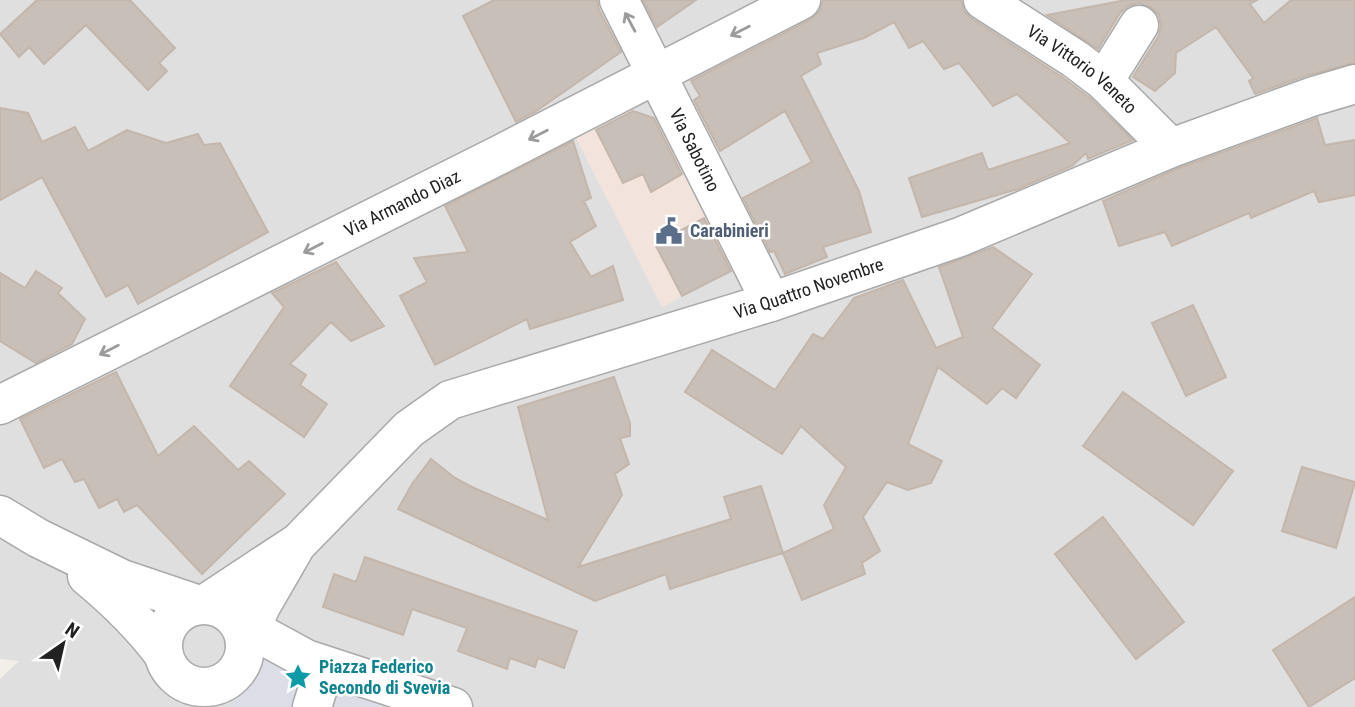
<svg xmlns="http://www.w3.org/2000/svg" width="1355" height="707" font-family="'Roboto Condensed',sans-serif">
<rect width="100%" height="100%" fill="#f2efe9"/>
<path fill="#e0dfdf" d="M0 0H1355V707H0V679L19 661 0 659Z"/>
<path fill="#f3e3dd" d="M630 110 643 114 655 127 659 124 734 269 662 307 576 138Z"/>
<path fill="#dddde8" d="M276 656 386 685 380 707H231L239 668 243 659Z"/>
<path fill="#c7bfb8" stroke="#c4b6ab" stroke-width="2" d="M37 0H130L175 48 159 63 167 71 148 90 86 25 44 64 29 47 19 57 0 34Z
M494 0H597L599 10 621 52 535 112 516 122 463 16Z
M643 0H696L657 27Z
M823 0H961L964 11 971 18 1062 77 1090 98 1133 140 1088 159 1086 153 1072 166 1018 189 922 217 909 178 982 153 988 170 1070 143 1017 94 993 106 959 63 944 69 923 41 909 48 894 22 864 38 817 53 821 64 801 76 859 191 871 232 823 247 827 257 785 274 774 251 770 252 743 198 812 162 785 111 720 151 694 100 700 96 691 81 811 19 820 11Z
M1126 0H1257L1250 4 1264 23 1291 0H1355V63L1305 76 1255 94 1249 81 1253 78 1216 27 1176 53 1175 73 1155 91 1133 77 1158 37 1161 26 1159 15 1151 7 1139 3 1128 6 1120 13 1098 49 1047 15Z
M0 108 28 113 42 142 75 127 88 151 127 130 166 143 198 134 204 145 220 143 268 232 138 304 128 285 106 297 42 177 0 200Z
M633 111 654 118 682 174 651 192 643 174 623 183 596 130Z
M1317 118 1325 145 1355 140V195L1319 202 1314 191 1251 218 1249 213 1172 246 1165 232 1119 246 1103 201 1179 168Z
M573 141 591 198 584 201 596 226 570 242 591 277 613 266 623 300 530 329 527 319 435 365 400 296 427 282 414 258 468 252 445 206Z
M704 218 731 271 682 296 655 244Z
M993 247 1032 274 992 328 1040 365 1016 398 1002 388 987 404 938 367 908 444 942 461 931 483 908 490 887 482 863 517 880 551 862 563 865 574 802 600 783 553 834 529 824 505 846 467 801 426 782 454 685 392 712 350 775 390 813 334 823 339 854 298 903 280 936 348 963 337 939 267Z
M336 262 384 326 351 341 331 322 290 364 306 375 300 385 327 404 304 437 230 386 284 307 272 293Z
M36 271 62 288 58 293 85 319 72 344 36 363 0 341V273L25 288Z
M1193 305 1226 377 1186 396 1152 323Z
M116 372 158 456 194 426 238 470 249 461 285 494 202 574 137 505 124 512 117 499 99 508 84 479 75 482 62 459 44 468 20 419Z
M614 377 630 423V436L620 438 629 464 615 474 622 495 578 567 731 519 724 497 761 486 783 553 670 589 666 574 595 601 398 509 412 484 431 459 455 478 472 487 548 520 518 407Z
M1123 392 1233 471 1193 525 1083 446Z
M1302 467 1355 482 1336 548 1282 531Z
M1103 517 1184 622 1136 659 1055 554Z
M365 557 577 631 564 668 538 658 535 667 510 658 507 669 458 651 467 628 412 609 403 635 323 607 334 574 356 582Z
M1355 597V678L1309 707 1273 650Z"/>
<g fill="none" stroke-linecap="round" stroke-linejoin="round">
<defs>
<g id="minor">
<path id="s1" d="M619 0 771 302"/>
<path id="s2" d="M983 0 1075 59 1104 81 1171 148"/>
<path d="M1104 81 1139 25"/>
<path id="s3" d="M0 405 501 154 801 0"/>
<path d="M0 515 38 538 122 579 199 605"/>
<path d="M87 576C116 600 141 624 164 655"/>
<path id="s4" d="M205 604 299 542 409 429 450 400 771 302 960 237 1171 148 1311 97 1355 84"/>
<circle cx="204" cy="646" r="41"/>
<path d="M238 622 306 659 453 707"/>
<path d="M245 641 261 606 294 549"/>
<path d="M312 707 325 666"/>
</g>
</defs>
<use href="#minor" stroke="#a9a9a9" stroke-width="41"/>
<use href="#minor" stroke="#fff" stroke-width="38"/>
</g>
<defs><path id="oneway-shaft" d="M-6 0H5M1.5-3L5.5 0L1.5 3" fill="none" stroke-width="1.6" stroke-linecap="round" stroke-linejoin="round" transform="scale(1.75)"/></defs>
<g stroke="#9c9c9c">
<use href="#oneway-shaft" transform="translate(630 22) rotate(-118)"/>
<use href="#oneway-shaft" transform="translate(740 31) rotate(153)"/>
<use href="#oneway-shaft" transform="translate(538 135) rotate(153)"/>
<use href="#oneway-shaft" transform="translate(313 248) rotate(153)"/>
<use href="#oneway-shaft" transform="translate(109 350) rotate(153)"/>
</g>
<defs>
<symbol id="civic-bare" viewBox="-9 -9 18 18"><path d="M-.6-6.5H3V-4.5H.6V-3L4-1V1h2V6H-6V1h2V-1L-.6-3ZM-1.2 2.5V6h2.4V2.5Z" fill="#5c6f8a" stroke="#fff" stroke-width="2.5" paint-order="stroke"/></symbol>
<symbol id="sight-bare" viewBox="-9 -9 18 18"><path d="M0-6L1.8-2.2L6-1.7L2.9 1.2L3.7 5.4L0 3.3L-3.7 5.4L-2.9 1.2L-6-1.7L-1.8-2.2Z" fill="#0f9aa8" stroke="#fff" stroke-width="2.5" paint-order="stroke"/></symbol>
</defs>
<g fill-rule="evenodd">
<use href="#civic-bare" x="650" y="212" width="38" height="38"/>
<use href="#sight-bare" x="279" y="658" width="38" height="38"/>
</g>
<g text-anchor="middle" stroke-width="5" stroke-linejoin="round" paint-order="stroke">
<g font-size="18" fill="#222" stroke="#fff">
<text dy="6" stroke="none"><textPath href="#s2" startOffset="121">Via Vittorio Veneto</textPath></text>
<text dy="6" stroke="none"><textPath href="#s1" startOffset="168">Via Sabotino</textPath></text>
<text dy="6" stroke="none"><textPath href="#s3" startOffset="450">Via Armando Diaz</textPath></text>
<text dy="6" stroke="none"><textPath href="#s4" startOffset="696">Via Quattro Novembre</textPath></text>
</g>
<g font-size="18" font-weight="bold" fill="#4e5e75" stroke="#fff" text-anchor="start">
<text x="690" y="237">Carabinieri</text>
</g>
<g font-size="18" font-weight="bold" fill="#0d838f" stroke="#fff" text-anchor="start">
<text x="319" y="673">Piazza Federico<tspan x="319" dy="21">Secondo di Svevia</tspan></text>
</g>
</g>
<g transform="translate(63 644) rotate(34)" stroke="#ffffff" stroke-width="5" paint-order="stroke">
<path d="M0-5L12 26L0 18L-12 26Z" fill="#222222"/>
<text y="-10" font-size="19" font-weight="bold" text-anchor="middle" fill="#222222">N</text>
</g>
</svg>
